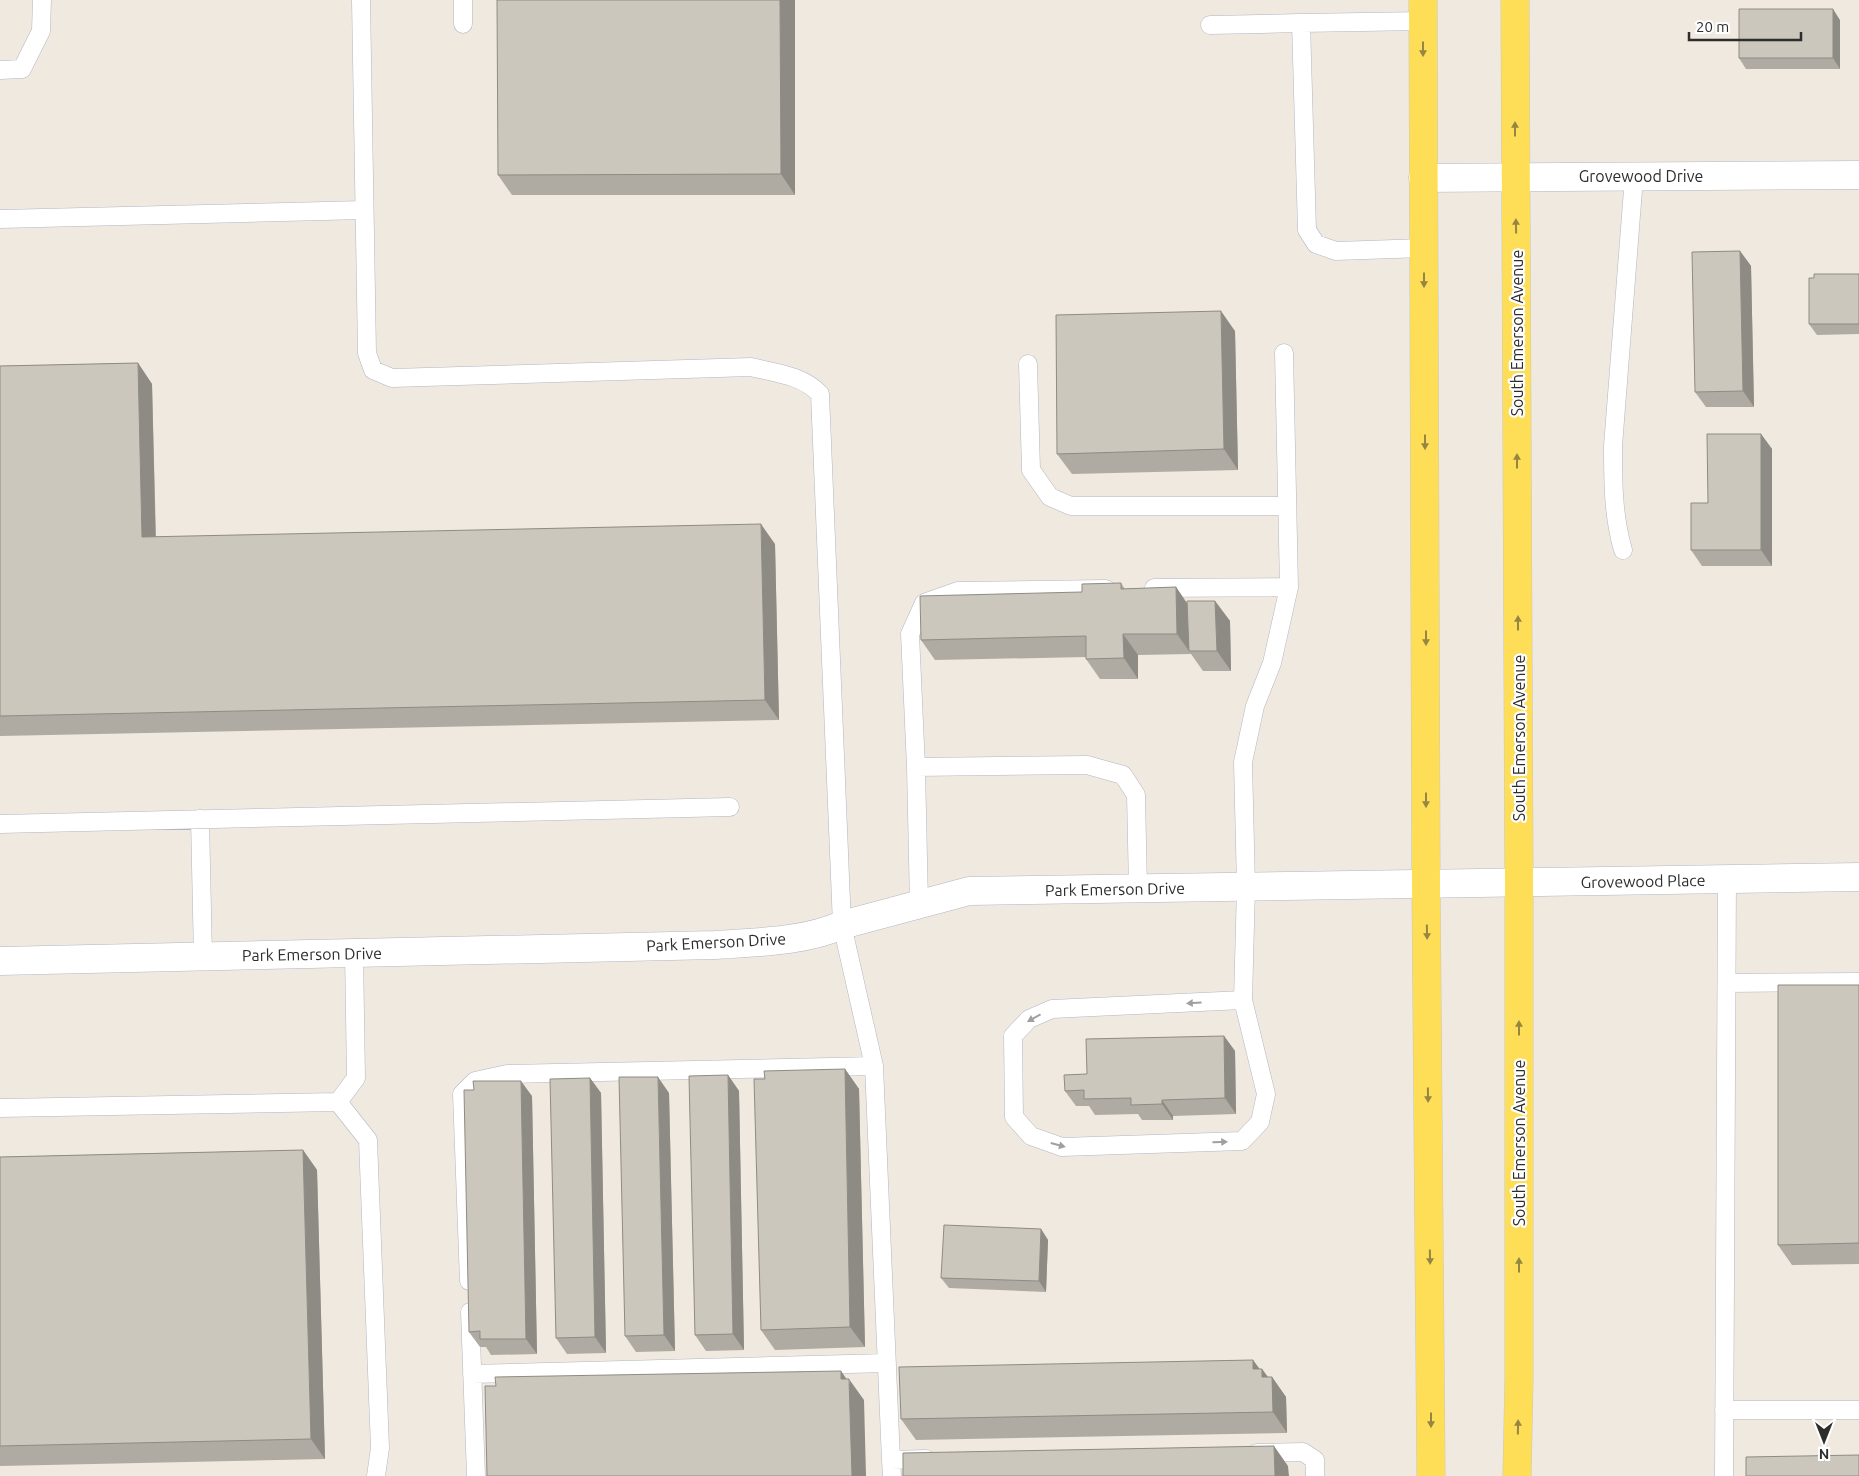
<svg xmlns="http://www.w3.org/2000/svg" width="1859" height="1476" font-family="Ubuntu,sans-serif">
<rect width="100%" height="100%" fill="#f0e9df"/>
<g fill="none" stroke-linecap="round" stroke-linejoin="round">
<defs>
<path id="service" d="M361 0 367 353 373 370 392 378 751 367C775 373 802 375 820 394L842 925 874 1066 507 1074 475 1081 462 1094 469 1281
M463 0V24
M1301 23 1423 21
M1210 25 1301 23 1307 230 1316 244 1336 251 1424 248
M0 70 22 69 41 31 42 0
M0 219 364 210
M1284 353 1289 587
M1028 364 1031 470 1050 497 1071 506H1287
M1623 550C1613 516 1613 481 1613 446L1634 177
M1154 588 1289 587 1272 663 1255 706 1243 762 1246 887 1243 1000 1266 1094 1260 1122 1242 1141 1062 1147 1031 1136 1014 1117 1013 1036 1029 1019 1052 1009 1243 1000
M916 767 1087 765 1123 775 1136 795 1138 888
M200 819 203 957
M0 824 730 807
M919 904 916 767 910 634 924 603 958 591 1106 589
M1727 983 1859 982
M874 1066 891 1460 926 1459
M338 1102 368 1140 380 1448 376 1476
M0 1108 338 1102 356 1078 354 953
M470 1312 476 1476
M472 1374 887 1363
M1724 1410H1859
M1257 1453 1303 1452 1315 1460V1476
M891 1460 892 1476
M1724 1476 1727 879"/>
<path id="minor" d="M1423 178 1859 175
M0 961 715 945C757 942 803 942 842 925L969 891 1859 877"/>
<path id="primary" d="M1423 0 1426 884 1431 1476
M1515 0 1519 882V1379L1517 1476"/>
</defs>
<use href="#service" stroke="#b3b5c2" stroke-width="19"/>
<use href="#minor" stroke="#b3b5c2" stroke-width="29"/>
<use href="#primary" stroke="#c8c8c8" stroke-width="29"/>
<use href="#service" stroke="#fff" stroke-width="18"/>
<use href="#minor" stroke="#fff" stroke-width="28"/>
<use href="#primary" stroke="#fede56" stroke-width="28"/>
</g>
<path fill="#afaba3" d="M795 0V195H512L498 175Z
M1840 20V69H1746L1739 58Z
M1740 251 1751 266 1754 407H1706L1695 392Z
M1859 274V334L1817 335 1809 324 1814 278Z
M1235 331 1238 470 1072 474 1057 454Z
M138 363 152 384 156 537 775 544 779 720 0 736V366Z
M1761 434 1772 449V566H1702L1691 550 1708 503Z
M1121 583 1125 589 1176 587 1187 603 1215 601 1230 621 1231 671H1203L1191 654 1138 655V679H1100L1086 659V657L935 660 921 640 1082 592Z
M1859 985V1264L1792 1265 1778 1245Z
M1224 1036 1235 1051 1236 1114 1173 1116V1120H1142L1138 1114 1095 1115 1089 1106H1076L1065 1091 1087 1074Z
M845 1069 859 1089 865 1347 775 1350 761 1330Z
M728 1075 739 1091 744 1350 706 1351 695 1335Z
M590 1078 601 1093 606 1353 567 1354 556 1338Z
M474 1090 532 1096 537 1354 491 1355 486 1347H480L469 1332Z
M669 1093 675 1351 636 1352 625 1336Z
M303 1150 317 1170 325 1459 0 1466V1157Z
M1041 1229 1048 1240 1046 1292 949 1288 941 1278Z
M1253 1360 1259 1369H1262L1268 1377H1272L1286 1397 1287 1433 916 1440 901 1419Z"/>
<path fill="#8e8b84" d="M780 0H795V195L781 174Z
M1833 9 1840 20V69L1833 58Z
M1740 251 1751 266 1754 407 1743 391Z
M1221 311 1235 331 1238 470 1224 449Z
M138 363 152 384 156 557 142 537Z
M1761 434 1772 449V566L1761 550Z
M761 524 775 544 779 720 765 700Z
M1176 587 1190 608 1189 651 1177 634Z
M1215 601 1230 621 1231 671 1217 651Z
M1123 634 1138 655V679L1124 658Z
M1224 1036 1235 1051 1236 1114 1225 1098Z
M845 1069 859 1089 865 1347 850 1327Z
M728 1075 739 1091 744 1350 733 1334Z
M658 1077 669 1093 675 1351 664 1335Z
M590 1078 601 1093 606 1353 595 1337Z
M521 1081 532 1096 537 1354 526 1339Z
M1162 1100 1173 1116V1120L1162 1104Z
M303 1150 317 1170 325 1459 311 1439Z
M1041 1229 1048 1240 1046 1292 1039 1281Z
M1253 1360 1262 1372V1369L1272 1383V1377L1286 1397 1287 1433 1273 1412 1253 1369Z
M841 1371 850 1384 849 1379 864 1400 866 1476H852L841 1379Z
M1274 1446 1288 1466 1289 1476H1275Z"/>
<path fill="#cbc7bd" stroke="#8e8b84" d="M497 0H780L781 174 498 175Z
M1739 9H1833V58H1739Z
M1740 251 1743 391 1695 392 1692 252Z
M1814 274H1859V324H1809V278H1814Z
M1221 311 1224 449 1057 454 1056 315Z
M138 363 142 537 761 524 765 700 0 716V366Z
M1707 434H1761V550H1691V503H1708Z
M1121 583V589L1176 587 1177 634H1123L1124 658 1086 659V636L921 640 920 596 1082 592V584Z
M1187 601H1215L1217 651H1189Z
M1778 985H1859V1243L1778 1245Z
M1224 1036 1225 1098 1162 1100V1104L1131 1105V1098L1084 1099V1090L1065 1091 1064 1075 1087 1074 1086 1039Z
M845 1069 850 1327 761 1330 754 1079H765L764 1071Z
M728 1075 733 1334 695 1335 689 1076Z
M619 1077H658L664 1335 625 1336Z
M590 1078 595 1337 556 1338 550 1079Z
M473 1081H521L526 1339H480V1331L469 1332 464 1090H474Z
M303 1150 311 1439 0 1446V1157Z
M944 1225 1041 1229 1039 1281 941 1278Z
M1253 1360V1369H1262V1377H1272L1273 1412 901 1419 899 1367Z
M841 1371V1379H849L852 1476H487L485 1386H496L495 1377Z
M1274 1446 1275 1476H903V1453Z
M1859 1455V1476H1746V1457Z"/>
<defs><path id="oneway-solid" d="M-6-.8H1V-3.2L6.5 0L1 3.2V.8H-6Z" transform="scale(1.25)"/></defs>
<g fill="#968642">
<use href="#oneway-solid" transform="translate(1423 49) rotate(90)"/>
<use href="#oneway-solid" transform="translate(1515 129) rotate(-90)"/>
<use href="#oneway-solid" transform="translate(1516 226) rotate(-91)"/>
<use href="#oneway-solid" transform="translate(1424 280) rotate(90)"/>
<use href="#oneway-solid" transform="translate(1425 442) rotate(90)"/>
<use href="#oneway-solid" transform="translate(1517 461) rotate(-90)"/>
<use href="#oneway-solid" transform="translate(1518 623) rotate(-90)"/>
<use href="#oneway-solid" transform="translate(1426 638) rotate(90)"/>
<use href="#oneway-solid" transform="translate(1426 800) rotate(90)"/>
<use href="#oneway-solid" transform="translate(1427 932) rotate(89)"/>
<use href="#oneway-solid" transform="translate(1519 1028) rotate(-90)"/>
<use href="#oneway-solid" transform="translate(1428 1095) rotate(89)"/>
<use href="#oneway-solid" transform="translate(1430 1257) rotate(89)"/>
<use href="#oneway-solid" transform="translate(1519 1265) rotate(-90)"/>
<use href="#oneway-solid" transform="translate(1431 1420) rotate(90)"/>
<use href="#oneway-solid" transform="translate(1518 1427) rotate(-89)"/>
</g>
<g fill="#a0a0a0">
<use href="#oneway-solid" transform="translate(1194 1003) rotate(177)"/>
<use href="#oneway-solid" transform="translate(1034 1018) rotate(151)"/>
<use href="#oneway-solid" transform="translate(1220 1142) rotate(-2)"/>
<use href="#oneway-solid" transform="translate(1058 1145) rotate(15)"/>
</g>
<g text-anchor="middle" stroke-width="4.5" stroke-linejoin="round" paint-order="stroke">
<g font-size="16" fill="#2d2d2d" stroke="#fff">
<text x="1641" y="182">Grovewood Drive</text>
<text transform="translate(1517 333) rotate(-90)" y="6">South Emerson Avenue</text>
<text transform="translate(1519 738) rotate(-90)" y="6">South Emerson Avenue</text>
<text transform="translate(1643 881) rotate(-1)" y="6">Grovewood Place</text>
<text transform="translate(1115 889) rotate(-1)" y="6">Park Emerson Drive</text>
<text transform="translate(716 942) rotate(-3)" y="6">Park Emerson Drive</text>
<text transform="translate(312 954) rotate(-1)" y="6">Park Emerson Drive</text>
<text transform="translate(1519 1143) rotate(-90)" y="6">South Emerson Avenue</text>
</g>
</g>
<g transform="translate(1824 1441) rotate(180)" stroke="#ffffff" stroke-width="4" paint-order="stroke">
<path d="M0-4L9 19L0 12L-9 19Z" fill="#2d2d2d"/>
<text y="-8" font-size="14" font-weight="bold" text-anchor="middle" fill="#2d2d2d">N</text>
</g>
<path d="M1689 32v8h112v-8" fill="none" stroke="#2d2d2d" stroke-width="2.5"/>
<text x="1696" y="32" font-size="15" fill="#2d2d2d" stroke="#ffffff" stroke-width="4" paint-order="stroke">20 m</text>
</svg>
